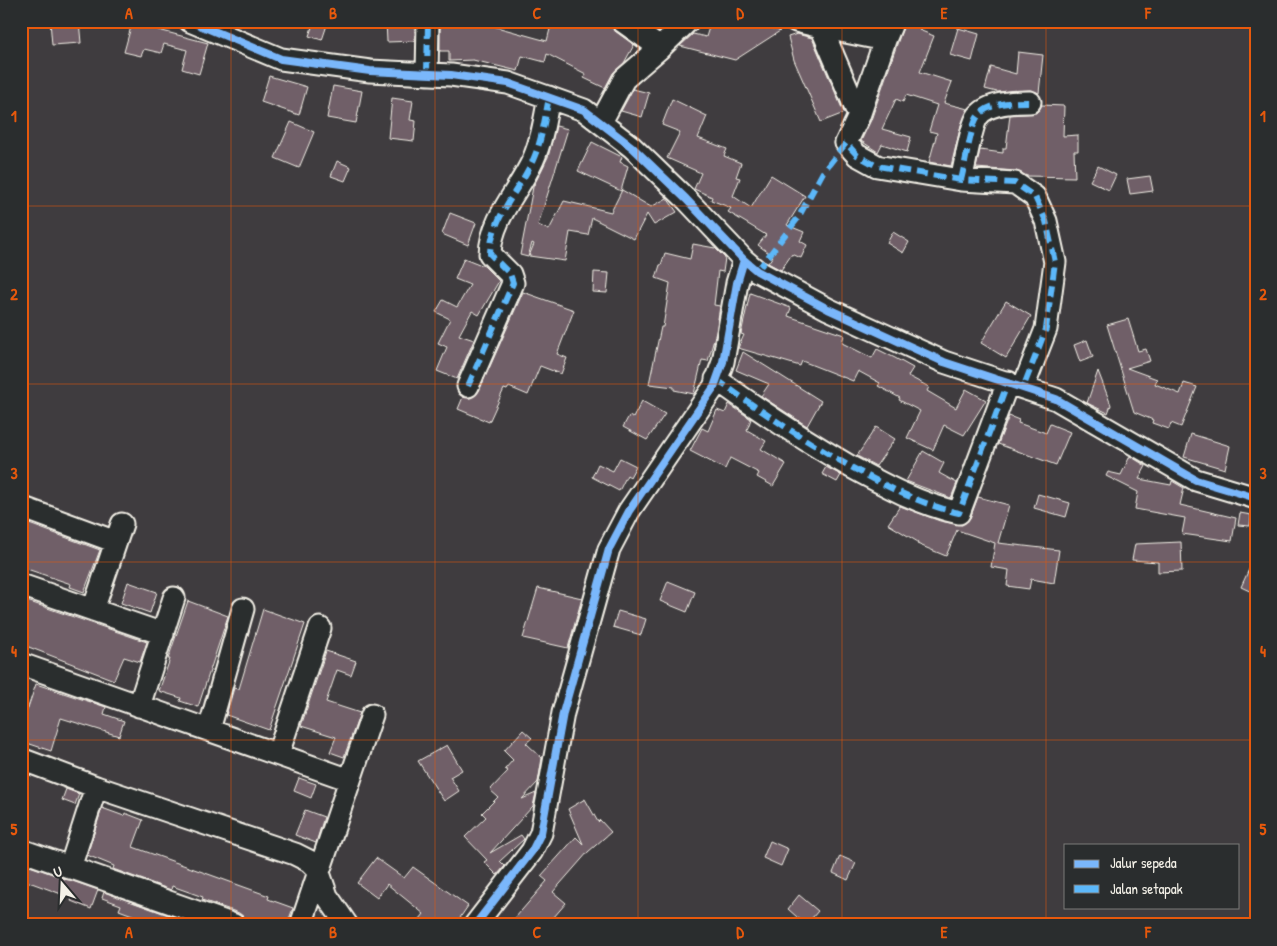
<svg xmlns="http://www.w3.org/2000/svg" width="1277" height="946" font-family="'Patrick Hand',sans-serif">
<rect width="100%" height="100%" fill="#3f3c3f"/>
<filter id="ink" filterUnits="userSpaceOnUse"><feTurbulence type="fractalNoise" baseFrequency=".02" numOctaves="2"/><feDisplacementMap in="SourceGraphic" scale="10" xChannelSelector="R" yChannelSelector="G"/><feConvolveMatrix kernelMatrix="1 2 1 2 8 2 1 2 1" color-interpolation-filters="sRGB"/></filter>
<g filter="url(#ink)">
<path fill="#6f5e67" stroke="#f4f1e8" d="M50 21H79L81 43 52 45Z
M314 21 327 25 322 40 309 36Z
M386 21H415V41L387 42Z
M440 21H482V23L547 41 552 21H608L615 31 634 45 624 63 613 73 605 88 584 78 586 74 547 54 545 62 522 56 518 71 473 60 449 61V51H440Z
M711 21H748L780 31 735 60 680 46 693 34 706 37Z
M905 21H923L919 30 934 36 920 72 952 82 944 103 968 109 961 125 951 166 929 162 937 133 929 131 937 105 906 95 903 102 896 99 882 129 911 137 907 152 882 144 878 152 861 141 871 120Z
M132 23 208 43 199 74 182 69 187 50 164 44 161 53 144 49 141 56 124 52Z
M958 28 979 34 972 61 950 55Z
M797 34 812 38 844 113 821 122 794 60 788 37Z
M1018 52 1043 55 1039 93 1030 90 997 92 985 89 991 67 1016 74Z
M269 76 307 87 299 115 261 102Z
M333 86 362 91 356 123 327 118Z
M633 89 649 93 642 117 621 111Z
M392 98 413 101 410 120 416 121 414 141 388 138Z
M672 99 707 116 698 138 727 149 724 156 741 163 736 177 740 178 733 196 751 208 771 175 805 196 787 225 804 232 800 241 807 245 801 258 792 254 781 270 768 263 773 256 758 245 766 235 728 212 731 208 711 200 712 197 694 189 701 173 667 158 680 132 662 125Z
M1042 105 1064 106 1063 136 1078 135V151H1074L1075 177 1027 176 1016 171 976 168 980 150 1003 153V148H1006L1010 115 1036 113Z
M291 122 314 132 299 168 275 158Z
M556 126 568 129 538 225 549 230 564 201 611 212 622 190 651 207 667 198 677 212 654 225 647 214 634 239 592 218 588 235 570 232 565 261 529 256 534 244 532 243 528 257 520 255 533 187 548 157Z
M592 142 622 157 620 162 628 166 621 191 578 171Z
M337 161 351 167 345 181 331 176Z
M1098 166 1116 175 1109 190 1090 181Z
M1150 176 1153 191 1130 194 1127 179Z
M450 213 476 223 468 245 442 234Z
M893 232 909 242 903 253 887 243Z
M693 244 715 248 725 258 723 272 718 271 714 305 720 306 716 332 708 361 702 360 694 394 674 390V387L649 384 661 327H663L670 283 656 278 660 265H661L665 253 690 259Z
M464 258 484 266 499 281 479 315 472 311 459 335 474 340 457 379 437 371 447 347 438 343 450 319 436 312 443 300 457 307 470 285 455 279Z
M594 272 609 273 607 293 593 292Z
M523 292 574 310 557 354 567 358 561 374 540 366 528 395 509 387 507 390 504 389 489 422 458 409 463 397 470 398 479 391Z
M750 293 791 308 788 316 844 335 842 343 872 358 877 349 895 358 913 368 908 376 929 387 927 391 956 408 966 389 986 400 964 435 944 425 933 450 907 438 920 411 899 400 900 398 878 386 880 383 858 371 853 381 802 361 800 366 738 348 744 335 741 334Z
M1006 301 1031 316 1006 358 981 343Z
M1128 319 1138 351 1146 349 1150 361 1127 368 1157 379 1155 384 1180 394 1184 383 1197 387 1181 427 1171 423 1169 429 1152 423 1153 420 1134 412 1107 325Z
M1087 340 1093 357 1080 362 1074 345Z
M743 352 821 401 807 426 761 396 769 384 736 370Z
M1098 371 1111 405 1108 413 1087 403Z
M642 401 665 414 647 440 623 427 629 416 633 418Z
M729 404 751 419 747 430 766 441 761 449 786 464 773 486 757 477 759 473 730 458 725 469 690 451 702 428 708 431 717 410 725 413Z
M1009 416 1019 420 1018 423 1046 433 1050 424 1070 432 1056 465 998 444Z
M876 427 895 439 876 466 857 456Z
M1191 434 1230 446 1225 469 1184 457Z
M923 451 944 463 939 473 957 483 951 498 906 481Z
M1130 456 1146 466 1139 479 1171 485 1172 481 1184 488 1180 505 1236 518 1232 541 1182 534 1185 518 1135 509 1138 492 1106 476 1108 472 1121 475Z
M620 458 636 466 630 477 627 475 619 491 592 477 598 464 613 471Z
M826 467 841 475 837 482 822 474Z
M1038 494 1070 503 1066 517 1034 508Z
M978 497 1009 505 998 543 1059 550 1054 583 1031 579 1029 589 1007 586 1009 570 991 567 995 543 957 530 946 556 917 544 918 542 888 524 900 506 940 521 962 525 970 518Z
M1240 513 1251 515 1250 526 1238 525Z
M21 521 100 550 84 592 70 587 71 584 21 567Z
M1181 542 1182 571 1158 572V562L1132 560 1135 544Z
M1256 554V594L1241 587Z
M668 581 695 592 687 612 660 601Z
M128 582 157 592 150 613 121 603Z
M538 588 582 598 568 648 523 638Z
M21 599 147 642 140 662 124 657 114 680 21 644Z
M188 601 228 616 198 707 180 701 181 698 159 691 170 659H168Z
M263 609 305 624 269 730 226 715 234 688 239 689Z
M618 611 646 619 641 635 613 627Z
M326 651 356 661 351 675 337 670 326 702 360 713 344 757 330 752 336 737 301 726Z
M36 684 106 707 104 714 124 721 119 736 61 718 51 751 21 741V728Z
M523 730 532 738 526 743 542 758 538 782 522 799 536 793 533 806 490 853 521 835 524 839 500 861 505 866 497 875 484 862 487 860 465 837 486 817 482 813 498 797 490 790 508 771 505 769 513 760 504 751Z
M447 745 462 770 450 777 459 791 444 801 418 761Z
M299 778 316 784 311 798 294 791Z
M66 789 79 794 75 805 62 800Z
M585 799 598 822 600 820 611 832 588 852 553 892 566 903 547 925H509L547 881 541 876 576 837 583 844 568 809Z
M102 808 124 816 125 813 143 820 133 847 269 896 268 899 293 908 287 925H271L260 921 259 925H246L244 917 239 913 202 900 203 897 172 886 171 890 113 869 114 866 87 855Z
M305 810 324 817 316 843 295 835Z
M770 841 788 849 781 866 763 858Z
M840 856 856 863 848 880 833 873Z
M376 858 404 878 413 867 468 906 455 925H415L424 914 387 884 377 898 357 883Z
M21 863 98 890 91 909 71 901 72 898 21 879Z
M104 892 196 925H150L151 922 119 910 121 905 102 898Z
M799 895 818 911 806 925 788 909Z"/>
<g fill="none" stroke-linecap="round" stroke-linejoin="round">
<defs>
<path id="minor" d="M190 21 281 59 370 71 451 75 508 83 584 110 632 147 686 199 744 260 757 271 828 309 944 362 1056 399 1196 480 1256 498
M796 21 821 27 859 116 846 143 857 155 877 166 961 180 1015 183 1035 197 1046 221 1055 262 1046 329 1023 388
M821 27 885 40 893 21
M660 48 688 21
M427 74 428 21
M859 116 885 40
M601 122 624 79 660 48 622 21
M961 180C965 166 971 125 978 116 989 102 1015 102 1030 102
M716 379C760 411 804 440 851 467 886 486 919 504 959 513L1008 382
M468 386 513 283 510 274 490 254C491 218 519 191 533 160 542 140 545 118 549 97
M21 507 116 542
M21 585 163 634
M93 610 122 524
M21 664 350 780
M139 706 174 598
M209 730 243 609
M278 754 320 628
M21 759 96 787 295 854 309 861 318 870 327 896 347 925
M21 850 234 925
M70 868 96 787
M301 925 372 715
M475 925 532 851 541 833 563 713 609 549 629 511 714 387 723 362 737 283 744 260"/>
</defs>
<use href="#minor" stroke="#f4f1e8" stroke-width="25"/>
<use href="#minor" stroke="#2a2d2e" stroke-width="21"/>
<path stroke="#5cb8fa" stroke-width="6" stroke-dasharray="12 6" stroke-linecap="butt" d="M427 74 428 21
M961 180C965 166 971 125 978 116 989 102 1015 102 1030 102
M757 271 798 218 823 172 846 143 857 155 877 166 961 180 1015 183 1035 197 1046 221 1055 262 1046 329 1023 388
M716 379C760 411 804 440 851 467 886 486 919 504 959 513L1008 382
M468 386 513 283 510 274 490 254C491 218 519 191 533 160 542 140 545 118 549 97"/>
<defs>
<path id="cycleway" d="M190 21 281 59 370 71 451 75 508 83 584 110 632 147 686 199 744 260 757 271 828 309 944 362 1056 399 1196 480 1256 498
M475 925 532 851 541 833 563 713 609 549 629 511 714 387 723 362 737 283 744 260"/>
</defs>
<use href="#cycleway" stroke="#2a2d2e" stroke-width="11"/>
<use href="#cycleway" stroke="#7ab7fb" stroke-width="8"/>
</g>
</g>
<path fill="none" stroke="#e8590c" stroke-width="1" stroke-opacity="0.55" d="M231 21V925M435 21V925M638 21V925M842 21V925M1046 21V925M21 206H1256M21 384H1256M21 562H1256M21 740H1256"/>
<rect width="1277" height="946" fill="none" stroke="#2a2d2e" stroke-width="55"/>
<rect x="1064" y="844" width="175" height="65" fill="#2a2d2e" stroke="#7b7b78"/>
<rect x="1074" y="860" width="25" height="8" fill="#7ab7fb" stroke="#7b7b78"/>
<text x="1110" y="868" font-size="15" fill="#f4f1e8">Jalur sepeda</text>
<rect x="1074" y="885" width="25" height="8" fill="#5cb8fa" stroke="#7b7b78"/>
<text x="1110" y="894" font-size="15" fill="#f4f1e8">Jalan setapak</text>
<g transform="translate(62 884) rotate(341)" stroke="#2a2d2e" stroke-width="4" paint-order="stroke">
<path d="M0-4L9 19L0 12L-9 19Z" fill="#f4f1e8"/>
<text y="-8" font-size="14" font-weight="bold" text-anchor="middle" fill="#f4f1e8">U</text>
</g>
<rect x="28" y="28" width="1222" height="890" fill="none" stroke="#e8590c" stroke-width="2"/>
<g font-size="16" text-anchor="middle" font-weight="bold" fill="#e8590c">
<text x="129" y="19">A</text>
<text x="333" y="19">B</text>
<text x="537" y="19">C</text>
<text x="740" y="19">D</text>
<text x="944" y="19">E</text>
<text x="1148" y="19">F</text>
<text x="14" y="122">1</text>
<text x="1263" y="122">1</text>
<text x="14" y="300">2</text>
<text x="1263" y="300">2</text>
<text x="14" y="479">3</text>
<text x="1263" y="479">3</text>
<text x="14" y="657">4</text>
<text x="1263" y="657">4</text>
<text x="14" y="835">5</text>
<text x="1263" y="835">5</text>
<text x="129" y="938">A</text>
<text x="333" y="938">B</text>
<text x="537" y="938">C</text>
<text x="740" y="938">D</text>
<text x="944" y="938">E</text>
<text x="1148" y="938">F</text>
</g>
</svg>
